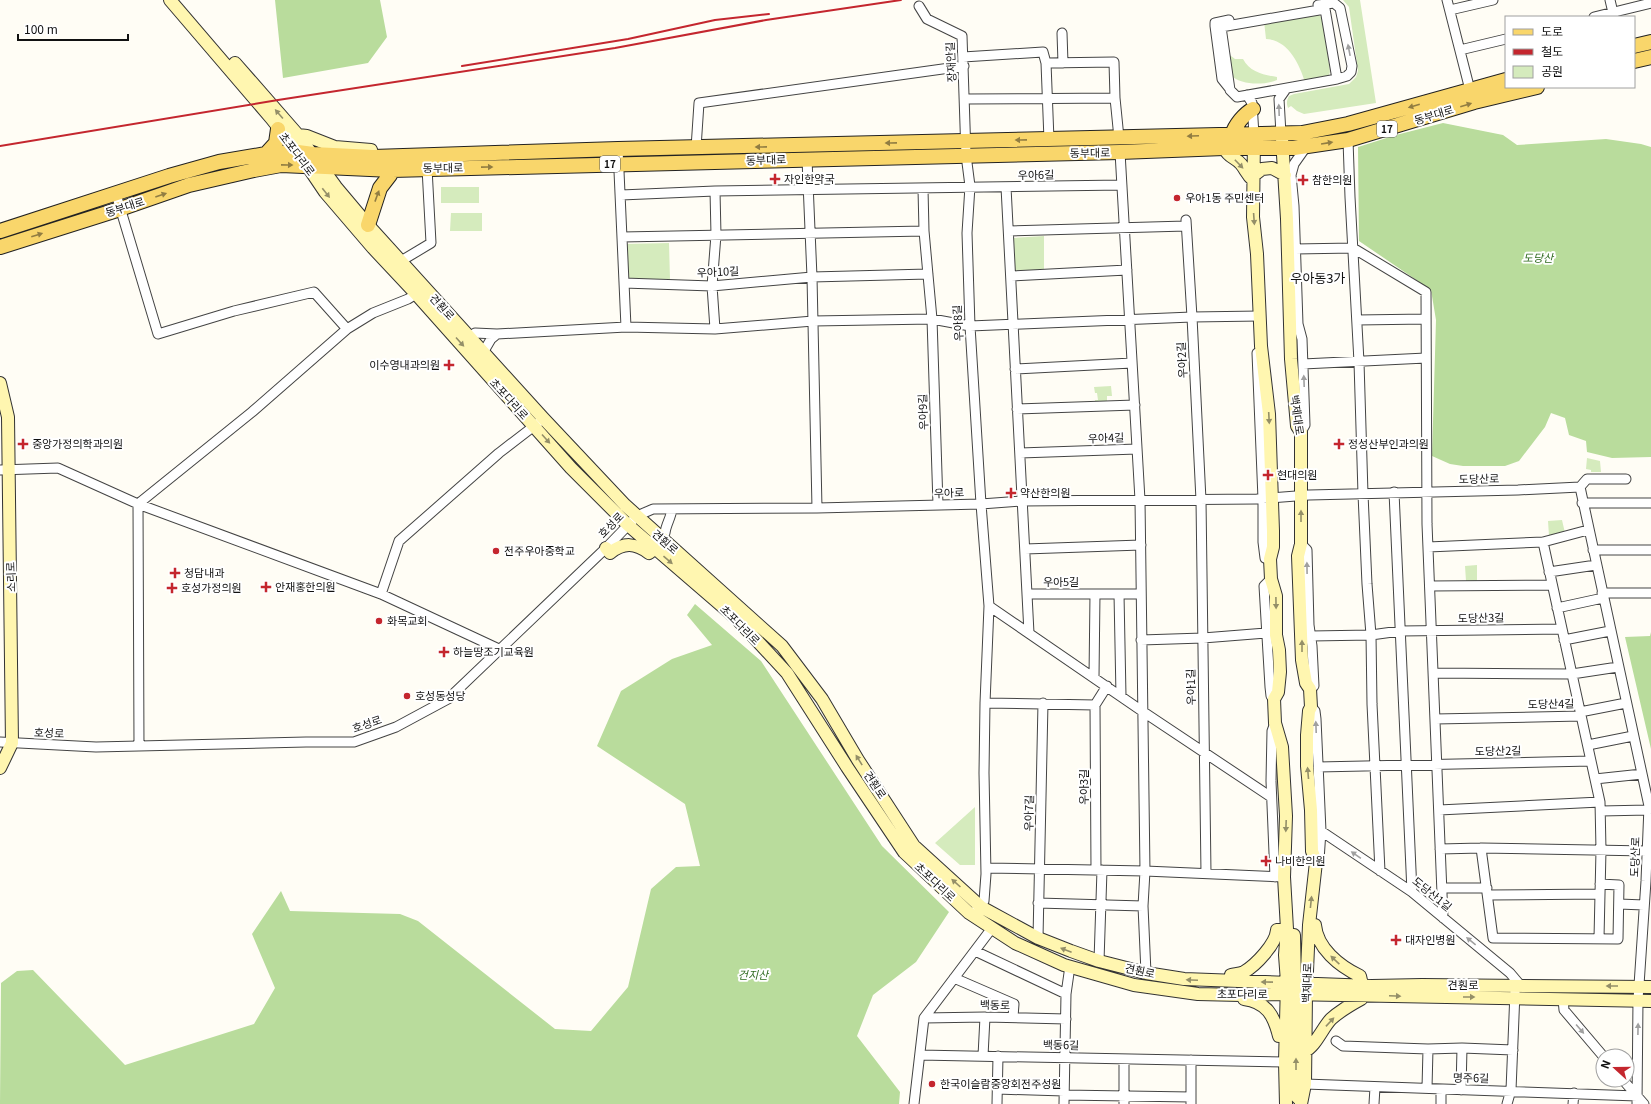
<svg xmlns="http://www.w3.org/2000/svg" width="1651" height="1104" font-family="Georgia,'Noto Sans KR',serif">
<rect width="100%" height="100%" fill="#fffdf5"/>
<path fill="#d5ebbd" d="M1343 0H1360L1376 103 1304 114 1297 111 1291 106 1288 108C1286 103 1287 100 1289 96L1294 94 1349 84 1356 77 1358 71 1349 7Z
M1318 14 1323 19 1330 72 1328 77 1305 82C1299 63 1288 40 1266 39L1264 21Z
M1227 53 1235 59H1243C1250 72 1263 75 1277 77V80C1265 85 1241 86 1231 75Z
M441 187H479V203H441Z
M451 213H482V231H450Z
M1044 236V271L1015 272 1014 238Z
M669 243 670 279 626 280 625 244Z
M1111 386 1112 396H1107V402H1095V400H1098L1097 393H1095L1094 387Z
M1587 458 1600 461 1601 472H1591V470L1586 469Z
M1562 520 1565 533 1549 536 1548 521Z
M1477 565V581H1466L1465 566Z
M975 807V865H960L935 843Z"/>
<path fill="#b9dc9c" d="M275 0H380L387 37 368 63 283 78Z
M1443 123 1503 135 1517 145 1606 139 1641 144 1651 147V457L1612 458 1587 452 1586 441 1569 435 1565 418 1551 413 1545 427 1519 461 1505 466H1463L1450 464 1432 456 1436 320 1431 290 1359 241 1358 147 1396 135Z
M695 604 761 661 882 846 949 912 916 962 873 995 857 1036 900 1092 899 1104H0L1 983 17 971 33 970 125 1065 254 1024 275 988 252 934 281 891 290 911 400 914 418 921 555 1029 591 1031 628 987 651 889 676 867 700 866 685 804 597 746 621 691 672 659 712 645 687 615Z
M1651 632V749L1625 637 1650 636Z"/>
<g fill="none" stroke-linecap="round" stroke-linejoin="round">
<defs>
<path id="street" d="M1447 0 1470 90
M1610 0 1614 17
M1318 5 1334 3 1340 8 1352 66 1351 72 1347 76 1337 79
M919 6 927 19 962 36 966 155 970 186 967 233 970 326 981 504 989 606 985 703 984 773 986 874 984 901 976 910
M1325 9 1337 79 1237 97 1230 90 1221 27Z
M1450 10 1493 0
M1594 17 1651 3
M1229 20 1215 23V26L1222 79 1230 89
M1062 33 1063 63
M1460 50 1506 39
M963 57 1043 52 1046 63 1049 140
M1046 63 1114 62 1115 98 1119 138
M1247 95 1252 103 1254 135
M966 99 1115 98
M1281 134 1279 99 1286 89
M1348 140 1350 197 1359 362 1363 494 1367 584 1371 635 1372 704 1380 871
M696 148 699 103 964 66
M618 149 626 327
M1120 152 1140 500 1145 871 1143 906 1146 973
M807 159 812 277 817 508
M1006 187 1029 633
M923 189 924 231 932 319 938 505
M715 191 716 235 712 286 715 329
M116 194 158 334 234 311 314 292 347 329
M621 195 715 191 1122 185
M1186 220 1192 317 1201 500 1206 873
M1009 231 1186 226
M622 237 924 231
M1295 249 1353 248 1426 292 1427 524 1443 918
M401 261 431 243 427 168
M1011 276 1127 270
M624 283 712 286 812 277 928 274
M1357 320 1426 319
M469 337 475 333 497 334 626 327 715 329 813 321 932 319 970 326 1192 317 1260 316
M484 351 491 339 497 334
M1257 353 1263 499V542L1265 558 1270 559
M1303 364 1426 358
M1015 369 1132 363
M1017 409 1135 405
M1301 432 1305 425 1302 339 1298 324 1294 206 1291 175 1294 164 1306 147
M1020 453 1137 449
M0 470 58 468 138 504 381 594 499 649
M1580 487 1649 806 1646 881 1638 1000 1637 1104
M1580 487 1587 479H1626
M1394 492 1412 892
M1582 503H1651
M660 538 665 533C666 524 671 518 672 509
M1543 542 1600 802 1601 850 1599 938
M1301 544 1307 550 1309 625 1312 646 1314 686 1310 689
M1428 547 1543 542 1588 530
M1025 549 1141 545
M1593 550H1651
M1549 572 1596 565
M1271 579 1264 586 1270 687 1271 696 1274 699
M1430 586 1552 585
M1602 593H1651
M381 594 399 541 499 453 538 423
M1028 594H1141
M1119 594 1121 696
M989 606 1142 711 1271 797
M1557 608 1603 598
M1311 636 1371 635 1400 631 1562 629
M1141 640 1203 638 1266 633
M1564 640 1610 631
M1433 673 1572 674 1618 667
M1094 677 1095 594
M985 703 1095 705 1107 686
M1095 705 1096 870
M1311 707 1315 711 1316 719 1321 831 1319 860 1316 862
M1580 712 1626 703
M1435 719 1581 716
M0 742 96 747 306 742H354L396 727 448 699 606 548 637 516 653 509 817 508 981 504 1021 501 1257 499 1309 495 1518 490 1580 487
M1588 745 1633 736
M139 746 138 504 252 412 347 329 373 313 408 299 421 291
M1318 767 1591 761
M1595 779 1642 774
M1439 810 1600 802
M1601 811 1648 810
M1321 831 1412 892 1510 973 1521 986
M1481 848 1493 938 1618 939 1619 885 1600 884
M1440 849 1481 848 1647 851
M986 868 1145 871 1284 877
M1275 877 1271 781 1272 731 1275 723
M1442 888H1487
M1488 895 1600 894
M1038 903 1143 906
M1619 904 1644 905
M1038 938 1043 703
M975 951 1066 994
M1099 961 1102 870
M954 978 1014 1004 1013 1017
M1563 999 1564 1010 1603 1056
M924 1018 985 1017 1066 1019
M1336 1041 1343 1046 1428 1049 1462 1048 1513 1050
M920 1055 1285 1062
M983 1056 985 1017
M1124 1059V1104
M1191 1060V1104
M1623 1080 1644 1104
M1305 1084 1637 1096
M1427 1088 1428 1049
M997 1089 1064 1091
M1461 1090 1462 1048
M1064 1095 1191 1097
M914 1104 924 1018 992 928
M997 1104 998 1056
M1064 1104 1066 994 1070 966
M1374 1104 1375 1087
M1441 1104V1089
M1507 1104 1511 1090 1515 992
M1573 1104 1574 1093"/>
<path id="secondary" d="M170 0 271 118 298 152 325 192 373 248 417 295 571 468 628 525 737 619 787 673 847 767 904 852 969 913 1015 943 1064 965 1134 985 1198 994 1240 995 1287 994 1651 1001
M235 63 298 135 336 187 368 225 543 418 625 505 782 646 822 699 858 760 914 846 981 907 1038 938 1071 951 1099 961 1146 973 1184 979 1372 986 1422 985 1651 987
M298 135 307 136 335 147 371 150 373 157
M1254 138 1253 217 1257 254 1261 346 1269 414 1273 531V547L1270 559 1271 579 1276 596V635L1279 650 1280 672 1278 692 1274 699 1275 723 1282 747 1286 816 1284 877 1287 929 1285 955 1287 982 1285 1062 1286 1104
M1282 139 1287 219 1291 359 1297 426 1301 432V544L1298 556 1302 660 1306 683 1310 689 1311 707 1309 711 1307 735V766L1311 810 1312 851 1316 862 1309 925 1306 994 1305 1084 1301 1104
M1224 148C1229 158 1235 157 1241 164 1246 170 1247 175 1253 180
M1253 176 1262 169 1272 168 1285 175
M0 383 8 417 12 743 0 768
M606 548 610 553C624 542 635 543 649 553L654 549
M1312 925H1315C1317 948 1339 966 1360 976L1362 985
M1286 935H1294L1295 983 1297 985
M1231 981V975C1235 974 1240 974 1244 972 1256 965 1276 944 1277 930L1287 929
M1292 988 1296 994V1096L1300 1100
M1244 999C1267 1002 1274 1016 1279 1036H1286
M1305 1051C1315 1047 1323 1027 1331 1019 1340 1011 1350 1005 1361 999L1360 995"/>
<path id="primary" d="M1634 46 1651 42
M1634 61 1651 57
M1232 135C1235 125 1244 114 1253 109
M266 154 276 143 278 129
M368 225 380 188 390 175 392 170
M0 231 169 176 219 162 266 154 298 152 313 154 373 157 618 149 1302 133 1348 124 1506 80
M0 247 120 209 189 185 254 170 281 165 392 170 1120 152 1224 148H1294L1348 140 1474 102 1537 87"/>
</defs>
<use href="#street" stroke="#444" stroke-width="11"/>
<use href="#secondary" stroke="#333" stroke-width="14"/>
<use href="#primary" stroke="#222" stroke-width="16"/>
<use href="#street" stroke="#fff" stroke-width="9"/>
<use href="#secondary" stroke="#fff6b0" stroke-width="12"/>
<use href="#primary" stroke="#f9d66b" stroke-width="14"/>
<path stroke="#c4262e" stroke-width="2" d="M462 66 628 39 715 20 769 14
M0 146 278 100 615 48 766 20 901 0"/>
</g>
<defs><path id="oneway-solid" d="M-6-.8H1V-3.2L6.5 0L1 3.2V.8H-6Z"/></defs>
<g fill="#a0a0a0">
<use href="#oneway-solid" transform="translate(1349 50) rotate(-101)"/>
<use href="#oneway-solid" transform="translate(1279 110) rotate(-92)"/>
<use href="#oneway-solid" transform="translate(1304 381) rotate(-92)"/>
<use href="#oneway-solid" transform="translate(1307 568) rotate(-91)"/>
<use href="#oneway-solid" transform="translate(1316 727) rotate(-92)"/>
<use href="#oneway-solid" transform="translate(1356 855) rotate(-145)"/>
<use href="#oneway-solid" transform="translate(1471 941) rotate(-141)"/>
<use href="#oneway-solid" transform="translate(1580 1029) rotate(49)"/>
<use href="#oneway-solid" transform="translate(1638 1029) rotate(-89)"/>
</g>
<g fill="#917d42">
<use href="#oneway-solid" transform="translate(1466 105) rotate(-17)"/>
<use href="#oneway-solid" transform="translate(1414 106) rotate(164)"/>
<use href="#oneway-solid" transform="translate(1193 136) rotate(178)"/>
<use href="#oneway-solid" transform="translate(1021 140) rotate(179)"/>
<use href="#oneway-solid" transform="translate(891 143) rotate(179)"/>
<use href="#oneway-solid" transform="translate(1327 143) rotate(-9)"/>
<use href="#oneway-solid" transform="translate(761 147) rotate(179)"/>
<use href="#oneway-solid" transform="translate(287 165) rotate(1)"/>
<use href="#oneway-solid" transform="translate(487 167) rotate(-1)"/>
<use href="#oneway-solid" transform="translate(161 195) rotate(-19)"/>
<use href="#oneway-solid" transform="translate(377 196) rotate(-70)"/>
<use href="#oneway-solid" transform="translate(37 235) rotate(-17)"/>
</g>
<g fill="#948f68">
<use href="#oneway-solid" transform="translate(279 114) rotate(-131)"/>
<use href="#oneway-solid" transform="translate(1239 164) rotate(46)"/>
<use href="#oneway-solid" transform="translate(326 193) rotate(52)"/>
<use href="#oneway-solid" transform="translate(1254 219) rotate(86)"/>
<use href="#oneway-solid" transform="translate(460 342) rotate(48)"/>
<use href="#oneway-solid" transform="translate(1269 418) rotate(87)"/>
<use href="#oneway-solid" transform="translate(546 439) rotate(48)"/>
<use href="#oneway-solid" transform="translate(1301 516) rotate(-90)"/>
<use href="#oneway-solid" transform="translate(668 560) rotate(41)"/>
<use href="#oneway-solid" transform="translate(1276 603) rotate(89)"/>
<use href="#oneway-solid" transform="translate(1302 646) rotate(-90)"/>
<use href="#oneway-solid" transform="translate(859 760) rotate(-122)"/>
<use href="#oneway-solid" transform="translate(1308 773) rotate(-95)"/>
<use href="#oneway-solid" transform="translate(1286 826) rotate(92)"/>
<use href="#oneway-solid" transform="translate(956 883) rotate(-138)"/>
<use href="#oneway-solid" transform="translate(1311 902) rotate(-84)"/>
<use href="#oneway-solid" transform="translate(1066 950) rotate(-159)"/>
<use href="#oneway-solid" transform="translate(1335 960) rotate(-137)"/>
<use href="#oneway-solid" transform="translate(1192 980) rotate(-177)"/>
<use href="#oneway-solid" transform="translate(1267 982) rotate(-179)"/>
<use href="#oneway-solid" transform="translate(1612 986) rotate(-180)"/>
<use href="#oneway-solid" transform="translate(1395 996) rotate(2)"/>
<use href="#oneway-solid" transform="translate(1469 997)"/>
<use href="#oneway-solid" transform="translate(1330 1022) rotate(-47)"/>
<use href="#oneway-solid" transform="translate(1296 1064) rotate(-90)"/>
</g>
<g fill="#c4262e" stroke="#fff" stroke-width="1.5">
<path d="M773 173h4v4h4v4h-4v4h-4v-4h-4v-4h4z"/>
<path d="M1301 174h4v4h4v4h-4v4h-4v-4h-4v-4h4z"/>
<circle cx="1177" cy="198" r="4"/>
<path d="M447 359h4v4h4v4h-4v4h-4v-4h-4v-4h4z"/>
<path d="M21 438h4v4h4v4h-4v4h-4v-4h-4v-4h4z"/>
<path d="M1337 438h4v4h4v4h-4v4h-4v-4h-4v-4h4z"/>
<path d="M1266 469h4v4h4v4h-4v4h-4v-4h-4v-4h4z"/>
<path d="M1009 487h4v4h4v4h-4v4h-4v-4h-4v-4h4z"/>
<circle cx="496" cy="551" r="4"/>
<path d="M173 567h4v4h4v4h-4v4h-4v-4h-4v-4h4z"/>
<path d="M264 581h4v4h4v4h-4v4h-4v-4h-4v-4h4z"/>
<path d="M170 582h4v4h4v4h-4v4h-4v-4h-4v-4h4z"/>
<circle cx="379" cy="621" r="4"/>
<path d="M442 646h4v4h4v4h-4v4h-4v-4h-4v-4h4z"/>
<circle cx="407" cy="696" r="4"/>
<path d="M1264 855h4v4h4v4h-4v4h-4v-4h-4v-4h4z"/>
<path d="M1394 934h4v4h4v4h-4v4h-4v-4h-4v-4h4z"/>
<circle cx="932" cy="1084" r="4"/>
</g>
<g text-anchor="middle" stroke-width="4" stroke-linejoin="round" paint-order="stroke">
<g fill="#fff" stroke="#585858" stroke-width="1">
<rect x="1377" y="121" width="20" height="16" rx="3"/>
<rect x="600" y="156" width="20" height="16" rx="3"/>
</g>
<g font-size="10" font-weight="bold" fill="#111">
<text x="1387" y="133">17</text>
<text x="610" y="168">17</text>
</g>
<g font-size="11" fill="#111" stroke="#fff">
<text transform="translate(951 62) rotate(-93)" y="4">장재안길</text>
<text transform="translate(1434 115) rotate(-17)" y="4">동부대로</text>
<text transform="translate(1090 153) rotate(-1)" y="4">동부대로</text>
<text transform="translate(297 154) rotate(53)" y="4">초포다리로</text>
<text transform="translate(766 160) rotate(-2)" y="4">동부대로</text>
<text transform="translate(443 168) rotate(-1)" y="4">동부대로</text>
<text transform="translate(1036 175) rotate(-1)" y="4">우아6길</text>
<text transform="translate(125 207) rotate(-18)" y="4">동부대로</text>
<text transform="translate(718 272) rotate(-3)" y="4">우아10길</text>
<text transform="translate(442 307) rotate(48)" y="4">견훤로</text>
<text transform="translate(958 323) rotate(-93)" y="4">우아8길</text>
<text transform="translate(1182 360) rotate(-93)" y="4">우아2길</text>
<text transform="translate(509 399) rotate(48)" y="4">초포다리로</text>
<text transform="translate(923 412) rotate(-92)" y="4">우아9길</text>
<text transform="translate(1297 415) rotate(82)" y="4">백제대로</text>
<text transform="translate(1106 438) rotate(-2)" y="4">우아4길</text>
<text transform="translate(1479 479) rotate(-1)" y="4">도당산로</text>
<text transform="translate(949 493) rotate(-2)" y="4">우아로</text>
<text transform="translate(611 525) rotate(-46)" y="4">호성로</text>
<text transform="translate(665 542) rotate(41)" y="4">견훤로</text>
<text transform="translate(11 577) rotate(-92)" y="4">소리로</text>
<text x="1061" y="586">우아5길</text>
<text transform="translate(1481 618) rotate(-1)" y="4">도당산3길</text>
<text transform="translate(740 625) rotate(45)" y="4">초포다리로</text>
<text transform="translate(1191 687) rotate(-91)" y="4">우아1길</text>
<text transform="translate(1551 704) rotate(-1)" y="4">도당산4길</text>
<text transform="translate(367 724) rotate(-19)" y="4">호성로</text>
<text transform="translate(49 733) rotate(2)" y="4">호성로</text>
<text transform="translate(1498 751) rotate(-1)" y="4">도당산2길</text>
<text transform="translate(875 785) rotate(56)" y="4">견훤로</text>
<text transform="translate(1084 787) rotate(-90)" y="4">우아3길</text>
<text transform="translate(1029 813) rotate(-89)" y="4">우아7길</text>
<text transform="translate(1635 857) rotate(-88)" y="4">도당산로</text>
<text transform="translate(935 882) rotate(43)" y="4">초포다리로</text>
<text transform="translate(1432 894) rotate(39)" y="4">도당산1길</text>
<text transform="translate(1140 971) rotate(12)" y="4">견훤로</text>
<text transform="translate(1307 983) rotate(-88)" y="4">백제대로</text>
<text x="1463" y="989">견훤로</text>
<text x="1242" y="998">초포다리로</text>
<text transform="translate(995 1005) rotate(1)" y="4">백동로</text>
<text transform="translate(1061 1045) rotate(1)" y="4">백동6길</text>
<text transform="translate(1471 1078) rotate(1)" y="4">명주6길</text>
</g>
<g font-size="11" fill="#111" stroke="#fff" text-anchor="start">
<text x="784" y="183">자인한약국</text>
<text x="1312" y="184">참한의원</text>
<text x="1185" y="202">우아1동 주민센터</text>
<text x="440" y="369" text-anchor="end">이수영내과의원</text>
<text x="32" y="448">중앙가정의학과의원</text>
<text x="1348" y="448">정성산부인과의원</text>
<text x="1277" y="479">현대의원</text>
<text x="1020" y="497">약산한의원</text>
<text x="504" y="555">전주우아중학교</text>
<text x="184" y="577">청담내과</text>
<text x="275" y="591">안재홍한의원</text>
<text x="181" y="592">호성가정의원</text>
<text x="387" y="625">화목교회</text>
<text x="453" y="656">하늘땅조기교육원</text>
<text x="415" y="700">호성동성당</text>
<text x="1275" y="865">나비한의원</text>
<text x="1405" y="944">대자인병원</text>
<text x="940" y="1088">한국이슬람중앙회전주성원</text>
</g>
<g font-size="11" font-style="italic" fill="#2f6b1f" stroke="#fff">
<text x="1538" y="262">도당산</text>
<text x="753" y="979">건지산</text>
</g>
<g font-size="13" fill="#111" stroke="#fff">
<text x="1318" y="283">우아동3가</text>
</g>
</g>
<rect x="1505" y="16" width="130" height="72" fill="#ffffff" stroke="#a0a0a0"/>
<rect x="1513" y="29" width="20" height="6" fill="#f9d66b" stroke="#a0a0a0"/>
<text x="1541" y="36" font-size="12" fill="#111111">도로</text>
<rect x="1513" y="49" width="20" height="6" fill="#c4262e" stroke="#a0a0a0"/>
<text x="1541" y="56" font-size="12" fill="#111111">철도</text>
<rect x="1513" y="66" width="20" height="12" fill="#d5ebbd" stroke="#a0a0a0"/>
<text x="1541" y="76" font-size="12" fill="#111111">공원</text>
<g transform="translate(1615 1068) rotate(291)"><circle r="19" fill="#ffffff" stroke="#a0a0a0"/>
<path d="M0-3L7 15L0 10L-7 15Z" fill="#c4262e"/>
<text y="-6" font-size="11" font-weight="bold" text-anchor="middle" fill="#111111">N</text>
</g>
<path d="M18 34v6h110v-6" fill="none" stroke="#111111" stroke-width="2"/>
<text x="24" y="34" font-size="12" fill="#111111" stroke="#ffffff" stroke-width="3" paint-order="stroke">100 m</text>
</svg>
